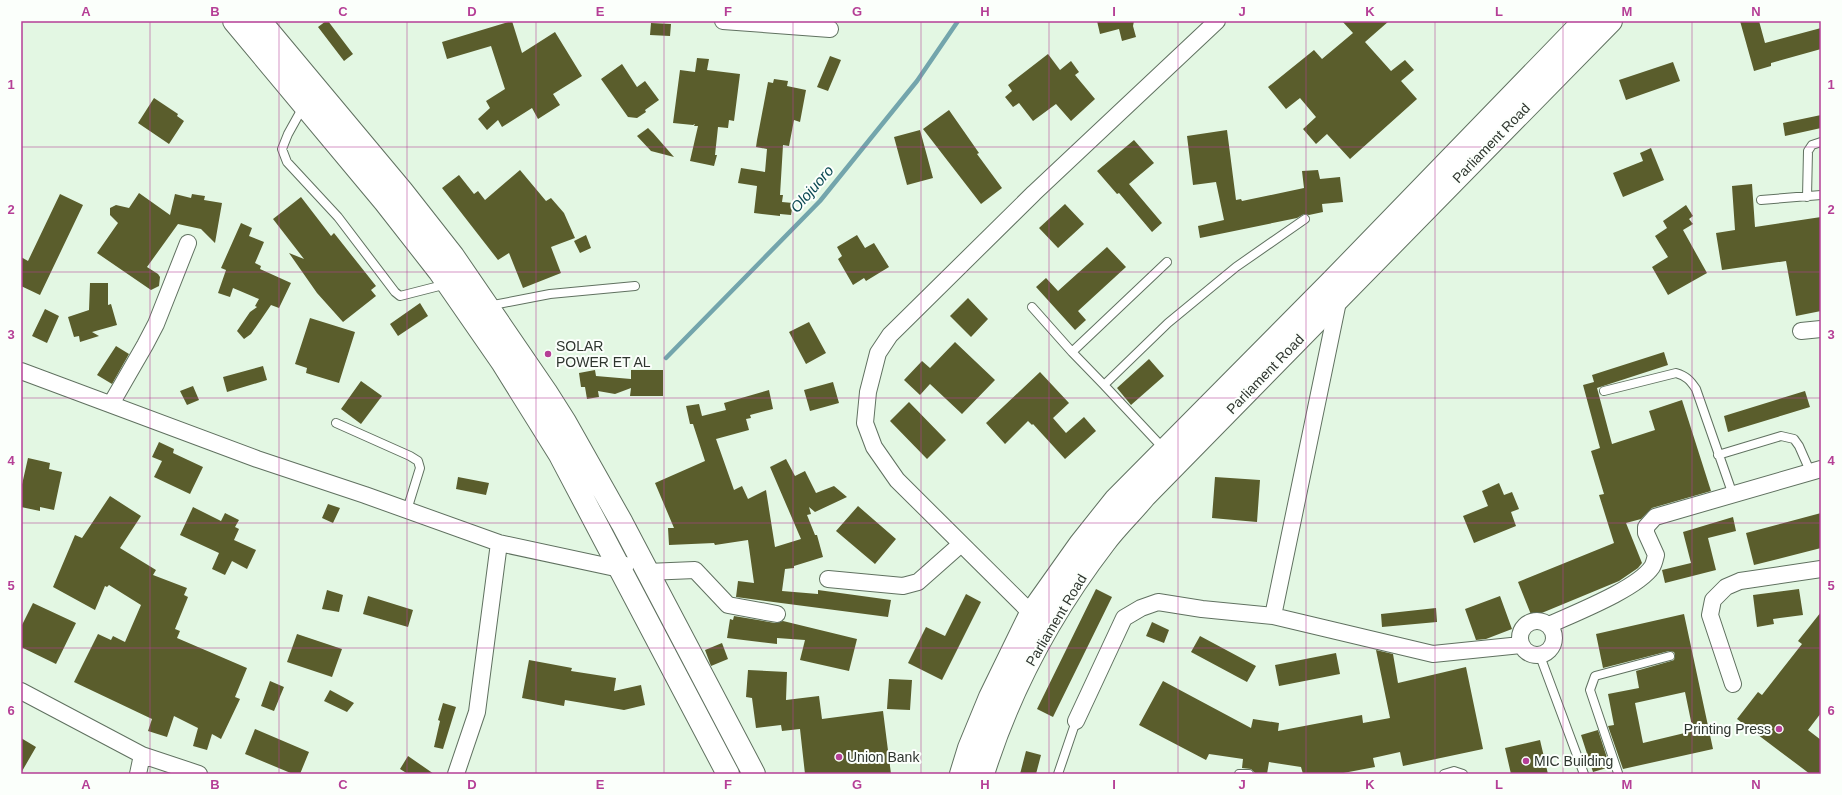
<svg xmlns="http://www.w3.org/2000/svg" width="1842" height="795" font-family="Helvetica,sans-serif">
<rect width="100%" height="100%" fill="#e3f7e3"/>
<g fill="none" stroke-linecap="round" stroke-linejoin="round">
<path stroke="#73a5ac" stroke-width="4.5" d="M666 358 820 201 917 81 958 21"/>
</g>
<path fill="#5a5d2c" fill-rule="evenodd" d="M326 21H328L353 54 344 61 318 27Z
M512 21 522 53 555 32 582 76 553 94 560 105 538 119 532 108 502 127 498 120 487 130 478 119 490 108 486 101 505 89 491 46 447 59 442 42Z
M1097 21H1134L1133 26 1136 37 1122 41 1119 29 1100 34Z
M1342 21H1389L1365 42 1391 71 1405 60 1414 70 1401 81 1417 99 1350 159 1327 134 1316 144 1303 129 1316 117 1300 98 1286 109 1268 87 1314 50 1322 59 1353 33Z
M1740 21H1759L1765 43 1821 28V49L1771 63V66L1754 71Z
M651 23 671 24 670 36 650 35Z
M1048 54 1060 70 1071 61 1079 72 1075 75 1095 99 1071 121 1056 104 1033 121 1019 103 1013 107 1005 97 1012 91 1008 85Z
M830 56 841 60 828 91 817 87Z
M697 58 709 59 707 70 740 74 734 121 729 120 728 128 718 127 715 155H717L714 166 690 161 698 126H694L695 124 693 125 673 123 680 70 695 72Z
M1673 62 1680 81 1626 100 1619 80Z
M622 64 637 87 645 81 659 100 645 110 646 112 637 118 628 117 601 79Z
M774 79 788 81 787 86 806 90 800 122 794 120 789 146 783 145 780 195H783L782 202 793 203 791 215 780 214V216L754 213 757 186 738 183 741 168 765 172 767 149 756 147 757 140 768 82 773 83Z
M154 98 178 114 177 116 184 121 169 144 138 123Z
M949 110 979 153 977 154 1002 188 981 204 923 129Z
M1821 115V128L1785 136 1783 123Z
M648 128 653 133 674 157 651 151 637 136Z
M920 130 933 178 907 185 894 137Z
M1227 130 1236 200 1241 199 1242 201 1304 188 1302 171 1318 170 1320 179 1340 177 1343 202 1322 204 1323 212 1309 215 1304 214 1297 218 1200 238 1198 226 1224 220 1216 182 1193 185 1187 136Z
M1134 140 1154 163 1129 184 1162 223 1152 232 1119 193 1117 194 1097 171Z
M1651 148 1664 180 1623 197 1613 173 1643 161 1640 153Z
M520 170 546 201 551 198 564 213 575 238 551 247 561 273 523 288 509 253 498 260 442 188 459 175 474 194 478 191 485 200Z
M1752 184 1755 227 1821 217V311L1796 316 1786 261 1722 270 1716 233 1735 230 1732 186Z
M139 193 170 215 175 194 191 198 192 194 198 195 205 196 204 200 222 203 215 243 201 229 178 224 147 267 158 274 160 277 159 286 151 290 97 253 118 223 110 215V208L116 205 129 208Z
M60 194 83 205 40 295 21 286V257L28 261Z
M301 197 331 236 334 233 376 286 371 290 376 296 343 322 317 293 289 253 304 259 273 219Z
M1065 204 1084 224 1058 248 1039 228Z
M1686 205 1693 216 1689 219 1693 224 1683 230 1707 273 1668 295 1652 267 1668 257 1655 236 1667 228 1663 221Z
M241 223 252 228 249 236 264 242 255 263 261 266 260 269 291 283 279 308 271 305 251 334 244 339 237 331 250 312 257 307 255 306 259 299 233 288 230 297 218 293 226 270 221 268Z
M586 235 591 248 580 253 574 241Z
M857 235 865 248 874 243 889 267 866 281 864 278 853 285 838 259 842 256 837 247Z
M1107 247 1126 267 1078 311 1086 320 1075 330 1036 287 1046 278 1058 291Z
M90 283H108V305L111 304 117 325 92 332 99 336 80 342 79 336 74 337 68 317 89 310Z
M968 298 988 319 971 337 950 316Z
M420 303 428 316 398 336 390 324Z
M45 309 59 316 47 343 32 336Z
M310 318 355 332 339 383 306 373 307 368 295 364Z
M809 322 826 353 806 364 789 332Z
M955 342 995 380 962 414 930 384 920 395 904 380 922 361 930 368Z
M116 346 129 354 112 384 97 375Z
M1664 352 1668 365 1597 388 1612 444 1655 430 1649 411 1682 400 1711 491 1652 508 1641 519 1626 523 1642 563 1638 568 1619 581 1532 617 1518 582 1614 543 1599 495 1604 494 1591 451 1600 448 1583 385 1594 382 1592 375Z
M1149 359 1164 376 1131 405 1117 388Z
M263 366 267 380 227 392 223 377Z
M595 370 596 376 631 379V370H663V396H630L631 388 615 394 598 391 599 397 587 399 585 387H581L579 373Z
M1040 372 1069 403 1053 418 1066 433 1084 417 1096 431 1065 459 1033 424 1032 425 1028 421 1005 444 986 423Z
M361 381 382 396 361 424 341 409Z
M833 382 839 403 810 411 804 390Z
M193 386 199 400 187 405 180 391Z
M769 390 773 409 750 415 751 418 746 419 749 430 716 439 734 490 742 486 748 499 766 490 775 547 801 539 770 467 786 459 795 476 805 471 816 493 834 486 847 497 815 512 809 507 811 514 807 515 815 535H817L823 557 794 566V568L785 569 782 591 818 594V590L891 600 888 617 736 597 738 581 754 583 748 540 715 545 714 543 669 545 668 528H674L655 483 705 461 693 424H690L686 406 699 404 702 416 726 410 724 403Z
M1805 391 1810 407 1728 432 1724 416Z
M909 402 946 440 927 459 890 421Z
M159 442 174 449 173 453 203 467 190 494 154 477 162 461 152 457Z
M28 458 50 463 49 469 62 472 54 510 40 507V511L21 507V489Z
M458 477 489 483 486 495 456 489Z
M1215 477 1260 480 1257 522 1212 518Z
M1499 483 1504 495 1512 492 1519 509 1511 512 1516 526 1474 543 1463 516 1488 506 1482 491Z
M110 496 141 516 120 548 156 570 153 575 187 588 184 595 188 597 175 629 180 631 177 638 247 668 235 697 240 699 221 739 212 734 207 750 193 746 198 728 174 716 167 737 148 731 152 719 74 682 98 634 111 640 113 636 125 642 141 605 109 585 107 587 105 586 95 610 53 587 75 535 82 538Z
M328 504 340 508 333 523 322 518Z
M858 506 896 539 875 564 836 531Z
M193 507 221 521 225 513 239 520 235 527 239 529 234 540 256 550 247 569 232 561 225 575 212 569 219 553 180 535Z
M1821 513V548L1754 565 1746 533Z
M1733 517 1736 531 1708 538 1716 570 1665 583 1662 570 1691 563 1683 532Z
M1096 589 1112 597 1053 717 1037 709Z
M1799 589 1803 615 1773 619 1774 624 1757 627 1753 595Z
M327 590 343 595 339 612 322 609Z
M966 594 981 602 942 680 908 663 926 627 945 636Z
M368 596 413 610 408 627 363 614Z
M1500 596 1512 629 1486 639 1476 640 1465 609Z
M33 603 76 623 56 664 21 647V627Z
M1436 608 1437 622 1382 627 1381 614Z
M1821 612V713L1808 730 1821 740V774H1810L1737 719 1758 692 1762 695 1802 644 1798 641Z
M1684 614 1713 749 1623 769 1608 726 1614 725 1608 694 1639 688 1636 671 1671 661 1674 660 1675 655 1674 652 1669 651 1603 668 1596 634ZM1685 692 1693 731 1643 743 1635 703Z
M734 616 775 623 783 621 857 639 849 671 800 660 805 640 777 638V644L727 638 730 619 733 620Z
M1152 622 1169 630 1164 643 1146 636Z
M297 634 342 649 332 677 287 662Z
M1200 636 1256 666 1247 682 1191 652Z
M722 643 728 659 711 666 705 650Z
M1376 650 1393 654 1398 683 1466 667 1483 749 1403 766 1400 752 1373 758 1375 767 1338 774H1303L1301 767 1269 762 1267 774H1256L1251 769 1242 768 1243 759 1209 754 1206 760 1139 725 1163 681 1251 728 1253 719 1279 723 1278 731 1362 715 1363 723 1390 718Z
M1336 653 1340 674 1279 686 1275 665Z
M529 660 572 668 571 671 616 678 614 691 641 685 645 705 624 710 565 700 564 706 522 698Z
M748 670 787 672 786 700 819 696 822 719 883 711 891 774H805L800 729 782 731 781 725 756 728 752 698 746 697Z
M889 679 912 680 910 710 887 709Z
M270 681 284 687 274 711 261 706Z
M330 690 354 703 347 712 324 701Z
M443 703 456 707 443 749 434 747 440 721 438 720Z
M255 729 309 752 300 774H293L245 754Z
M1598 730 1610 767 1593 772 1581 735Z
M21 738 36 747 21 773Z
M1540 740 1548 774H1511L1505 748Z
M1026 751 1041 755 1036 774H1020Z
M408 756 434 774H408L400 769Z"/>
<g fill="none" stroke-linecap="round" stroke-linejoin="round">
<defs>
<path id="lane" d="M303 107 288 134 282 149 287 162 338 217 395 292 400 296 404 295 447 284
M1807 197 1808 151 1812 145 1821 142
M1761 200 1821 195
M488 306 550 294 635 286
M1032 307 1072 352
M1104 385 1072 352 1167 262
M1604 391 1676 373C1686 376 1690 380 1696 389L1733 495
M336 423 410 456 418 461 420 468 407 510
M1164 449 1104 385 1168 323 1236 267 1305 219
M1718 455 1781 436 1794 439 1799 446 1810 471
M1540 656 1584 774
M1618 773 1590 690 1595 676 1670 656
M1058 774 1076 721
M1239 774H1249
M1444 774 1454 771 1463 774"/>
<path id="street" d="M723 21 830 29
M1801 331 1821 329
M21 371 257 459 365 495 499 543 620 569 626 565
M111 404 145 345 156 324 188 243
M647 572 695 570 728 605 777 614
M828 579 903 586 918 582 961 544
M1031 613 897 480 874 447 865 423 868 392 878 353 890 335 1034 193 1217 21
M1273 616 1339 297
M1520 638a17 17 0 1 1 34 0a17 17 0 1 1-34 0Z
M1549 625C1575 613 1637 589 1652 567 1654 564 1655 559 1656 555L1646 533V527L1655 517 1821 469
M1733 684 1710 615 1713 600 1726 587 1740 581 1821 569
M21 691 142 755 199 774
M1076 721 1124 618 1141 608 1158 602 1202 609 1273 616 1433 654 1521 645
M138 774 142 755
M456 774 477 712 499 543"/>
<path id="secondary" d="M961 774 969 748 990 697 1031 613 1080 544 1115 500 1333 280 1584 21
M983 774C1009 691 1052 611 1105 542 1117 526 1132 512 1145 496L1611 21"/>
<path id="highway" d="M234 21 385 202 439 271 502 362 560 455 728 774
M260 21 402 191 453 256 546 392 565 422 622 523 754 774"/>
</defs>
<use href="#lane" stroke="#607160" stroke-width="10"/>
<use href="#street" stroke="#607160" stroke-width="18"/>
<use href="#secondary" stroke="#607160" stroke-width="24"/>
<use href="#highway" stroke="#607160" stroke-width="24"/>
<use href="#lane" stroke="#fff" stroke-width="8"/>
<use href="#street" stroke="#fff" stroke-width="16"/>
<use href="#secondary" stroke="#fff" stroke-width="22"/>
<use href="#highway" stroke="#fff" stroke-width="22"/>
</g>
<path fill="none" stroke="#b53f96" stroke-width="1" stroke-opacity="0.55" d="M150 21V774M279 21V774M407 21V774M536 21V774M664 21V774M793 21V774M921 21V774M1049 21V774M1178 21V774M1306 21V774M1435 21V774M1563 21V774M1692 21V774M21 147H1821M21 272H1821M21 398H1821M21 523H1821M21 648H1821"/>
<g fill="#b53f96" stroke="#fbfffb" stroke-width="1.5">
<circle cx="548" cy="354" r="4"/>
<circle cx="1779" cy="729" r="4"/>
<circle cx="839" cy="757" r="4"/>
<circle cx="1526" cy="761" r="4"/>
</g>
<g text-anchor="middle" stroke-width="4" stroke-linejoin="round" paint-order="stroke">
<g font-size="14" fill="#2f362f" stroke="#fbfffb">
<text transform="translate(1491 143) rotate(-46)" y="5">Parliament Road</text>
<text transform="translate(1265 374) rotate(-46)" y="5">Parliament Road</text>
<text transform="translate(1056 620) rotate(-59)" y="5">Parliament Road</text>
</g>
<g font-size="14" fill="#2f362f" stroke="#fbfffb" text-anchor="start">
<text x="556" y="351">SOLAR<tspan x="556" dy="16">POWER ET AL</tspan></text>
<text x="1771" y="734" text-anchor="end">Printing Press</text>
<text x="847" y="762">Union Bank</text>
<text x="1534" y="766">MIC Building</text>
</g>
<g font-size="15" font-style="italic" fill="#0b4953" stroke="#fbfffb">
<text transform="translate(812 189) rotate(-49)" y="5">Olojuoro</text>
</g>
</g>
<rect width="1842" height="795" fill="none" stroke="#fbfffb" stroke-width="44"/>
<rect x="22" y="22" width="1798" height="751" fill="none" stroke="#b53f96" stroke-width="1.5"/>
<g font-size="13" text-anchor="middle" font-weight="bold" fill="#b53f96">
<text x="86" y="16">A</text>
<text x="215" y="16">B</text>
<text x="343" y="16">C</text>
<text x="472" y="16">D</text>
<text x="600" y="16">E</text>
<text x="728" y="16">F</text>
<text x="857" y="16">G</text>
<text x="985" y="16">H</text>
<text x="1114" y="16">I</text>
<text x="1242" y="16">J</text>
<text x="1370" y="16">K</text>
<text x="1499" y="16">L</text>
<text x="1627" y="16">M</text>
<text x="1756" y="16">N</text>
<text x="11" y="89">1</text>
<text x="1831" y="89">1</text>
<text x="11" y="214">2</text>
<text x="1831" y="214">2</text>
<text x="11" y="339">3</text>
<text x="1831" y="339">3</text>
<text x="11" y="465">4</text>
<text x="1831" y="465">4</text>
<text x="11" y="590">5</text>
<text x="1831" y="590">5</text>
<text x="11" y="715">6</text>
<text x="1831" y="715">6</text>
<text x="86" y="789">A</text>
<text x="215" y="789">B</text>
<text x="343" y="789">C</text>
<text x="472" y="789">D</text>
<text x="600" y="789">E</text>
<text x="728" y="789">F</text>
<text x="857" y="789">G</text>
<text x="985" y="789">H</text>
<text x="1114" y="789">I</text>
<text x="1242" y="789">J</text>
<text x="1370" y="789">K</text>
<text x="1499" y="789">L</text>
<text x="1627" y="789">M</text>
<text x="1756" y="789">N</text>
</g>
</svg>
